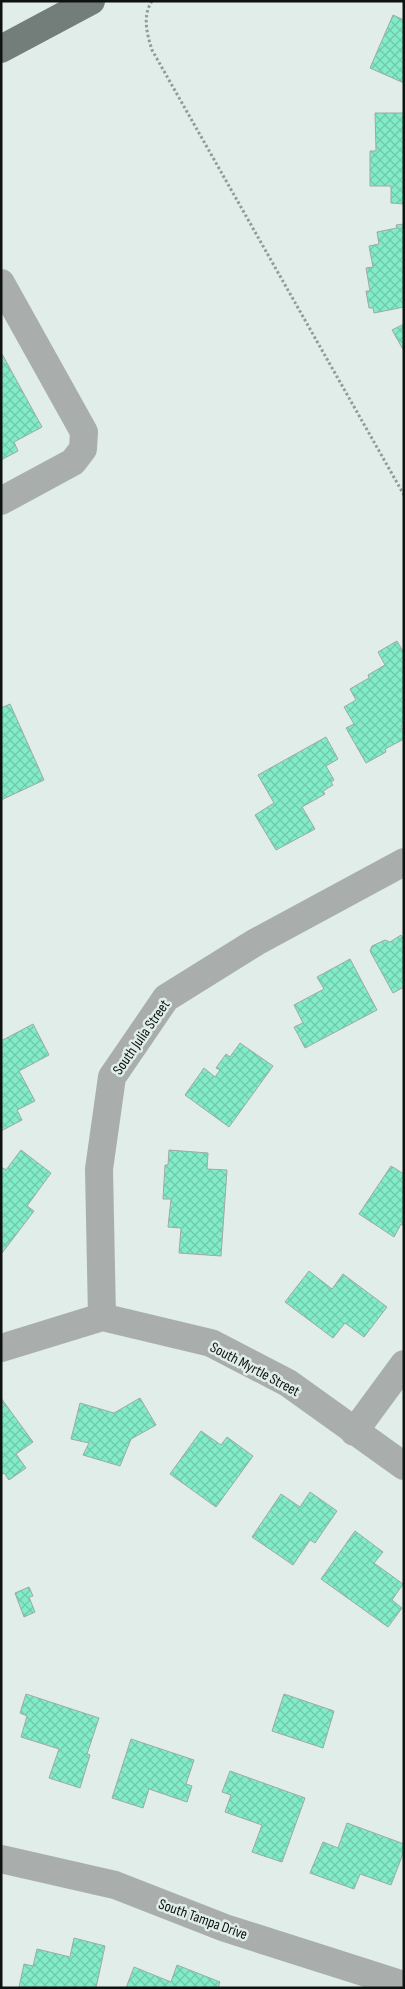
<svg xmlns="http://www.w3.org/2000/svg" width="405" height="1989" font-family="'Sofia Sans Condensed',sans-serif">
<defs>
<pattern id="building-cross-hatch" width="8" height="8" patternUnits="userSpaceOnUse" patternTransform="scale(1.25)"><rect width="8" height="8" fill="#82ebc8"/><path d="M0 0l8 8M0 8l8-8" fill="none" stroke="#6fc8ab"/></pattern>
</defs>
<rect width="100%" height="100%" fill="#e0ede8"/>
<path fill="url(#building-cross-hatch)" stroke="#9eaaa5" d="M393 15 404 20V83L370 68Z
M375 113H404V204L391 203V186H370V151H376Z
M404 224V307L374 313 373 308H369L366 291H370L366 268 373 267 369 246 379 244 377 232 397 228 396 225Z
M404 324V351L392 330Z
M2 354 42 427 14 442 18 451 1 460Z
M397 641 404 653V724L401 726 404 731V739L385 749 386 752 366 763 346 728 354 724 344 707 356 700 350 689 369 678 368 675 385 665 378 652Z
M10 704 44 780 1 800V708Z
M326 737 338 759 326 766 334 780 331 782 333 785 323 791 325 794 302 807 315 829 276 850 255 815 274 803 258 775Z
M401 935 404 940V987L393 993 370 951 372 946 385 940 390 942Z
M350 959 377 1010 305 1048 294 1027 303 1023 294 1005 324 989 317 977Z
M33 1024 49 1055 19 1071 35 1101 17 1110 22 1120 1 1131V1041Z
M240 1043 273 1066 229 1127 185 1095 204 1068 215 1077 220 1070 216 1068 226 1054 230 1057Z
M21 1150 51 1173 27 1206 34 1211 2 1253 1 1167 6 1170Z
M169 1150 208 1153 207 1169 227 1170 221 1256 179 1253 181 1228 168 1227 171 1199H163L165 1165H168Z
M391 1166 404 1174V1226L401 1224 394 1237 359 1214Z
M309 1271 332 1289 343 1274 387 1307 364 1337 345 1323 333 1338 285 1302Z
M1 1398 33 1442 16 1454 26 1468 9 1480 4 1473 1 1475Z
M140 1398 156 1425 131 1439 120 1466 83 1455 89 1443 71 1439 80 1403 114 1413Z
M201 1431 221 1445 227 1437 253 1456 216 1507 170 1474Z
M310 1492 337 1511 315 1543 310 1540 293 1565 252 1537 281 1494 300 1507Z
M355 1531 383 1552 374 1563 403 1584 392 1600 402 1608 388 1627 321 1579Z
M29 1587 33 1596 29 1597 35 1612 24 1617 15 1593Z
M26 1694 99 1718 87 1754 90 1755 80 1788 49 1778 59 1749 21 1737 27 1716 20 1713Z
M284 1694 334 1711 323 1748 272 1731Z
M131 1739 194 1760 186 1784 192 1786 187 1802 149 1789 143 1808 112 1798Z
M230 1771 305 1798 282 1862 252 1852 262 1825 225 1812 231 1795 222 1792Z
M347 1823 404 1844V1851L391 1885 360 1874 354 1889 310 1873 323 1842 338 1848Z
M74 1938 105 1946 96 1988 19 1987 24 1964 33 1966 37 1949 70 1957Z
M177 1965 220 1982 218 1988H126L134 1967 171 1982Z"/>
<g fill="none" stroke-linecap="round" stroke-linejoin="round">
<path stroke="#929b98" stroke-width="3" stroke-dasharray="2.5 2.5" stroke-linecap="butt" d="M152 1C142 16 147 34 152 50L404 495"/>
<path stroke="#a9aeac" stroke-width="28" d="M1 283 84 432 83 449 73 462 1 501
M102 1317 99 1169 112 1077 166 998 256 942 404 862
M1 1348 102 1317 211 1343 288 1383 404 1466
M354 1432 404 1364
M1 1859 115 1885 225 1928 404 1985"/>
<path stroke="#737d79" stroke-width="28" d="M1 49 91 1"/>
</g>
<g text-anchor="middle" stroke-width="5" stroke-linejoin="round" paint-order="stroke">
<g font-size="15" fill="#0e1211" stroke="#e0ede8">
<text transform="translate(141 1037) rotate(-55)" y="5">South Julia Street</text>
<text transform="translate(255 1369) rotate(28)" y="5">South Myrtle Street</text>
<text transform="translate(203 1919) rotate(20)" y="5">South Tampa Drive</text>
</g>
</g>
<rect width="405" height="1989" fill="none" stroke="#0e1211" stroke-width="5"/>
</svg>
